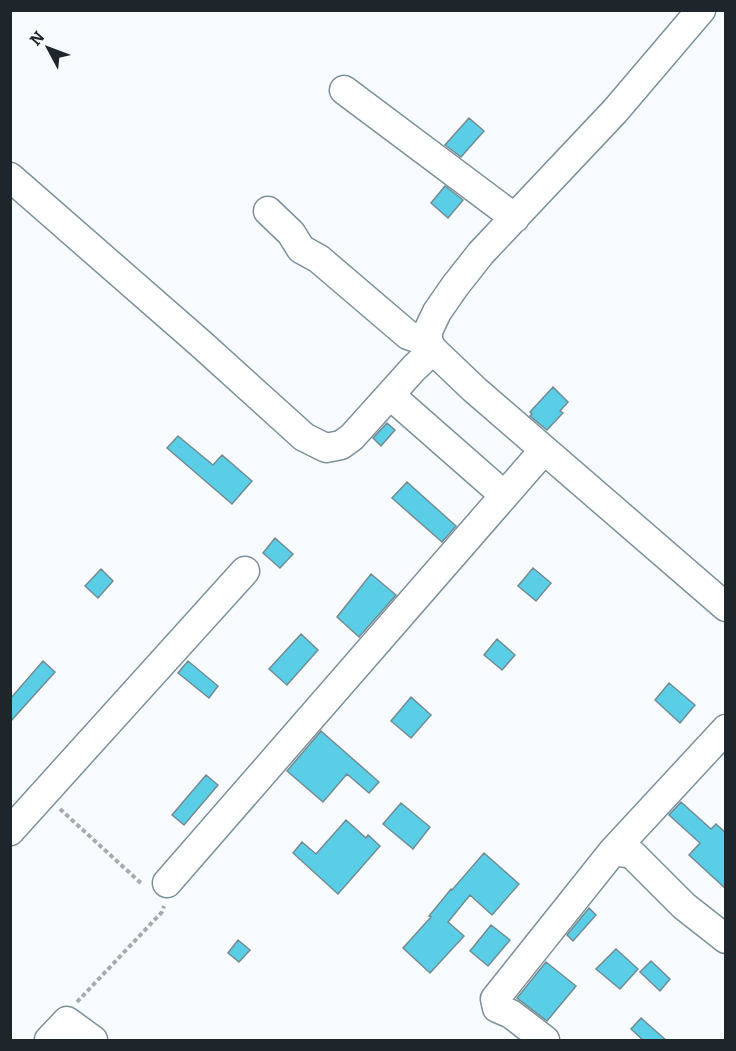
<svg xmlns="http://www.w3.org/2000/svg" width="736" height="1051" font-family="Bitter,serif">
<rect width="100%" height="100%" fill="#f7fbfe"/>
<path fill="#5acee6" stroke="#738c92" stroke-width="1.5" d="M469 118 484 131 461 157 445 145Z
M445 186 463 200 448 218 431 203Z
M553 387 568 402 560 411 563 413 547 430 530 416 532 414 530 412Z
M387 423 395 430 381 446 373 438Z
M178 436 213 465 222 455 252 481 232 504 167 448Z
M407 482 456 526 442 542 392 498Z
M275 538 293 554 280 568 263 553Z
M533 568 551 583 536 601 518 586Z
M101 569 113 581 98 598 85 586Z
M371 574 396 595 359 637 337 617Z
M301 634 318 650 287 685 269 669Z
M497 639 515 655 502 670 484 655Z
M43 661 55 672 10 722V699Z
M188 661 218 686 209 698 178 673Z
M669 683 695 705 680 723 655 700Z
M411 697 431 715 411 738 391 721Z
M321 731 379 782 369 793 347 774 323 802 287 771Z
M206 775 218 785 184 825 172 815Z
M681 802 711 829 716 824 726 833V889L689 855 700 843 669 815Z
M401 803 430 827 413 849 383 824Z
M346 820 366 838 368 835 380 846 338 894 293 853 302 842 316 854Z
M484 853 519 884 492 915 470 895 448 922 464 936 430 973 403 948 431 917 429 916 451 889 452 890Z
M589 908 596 915 573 941 567 935Z
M491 925 510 940 488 966 470 951Z
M238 940 250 950 239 962 228 953Z
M616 949 638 969 620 989 596 969Z
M651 961 670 979 660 991 640 972Z
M546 962 576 986 547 1021 517 998Z
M641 1018 667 1041H644L631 1029Z"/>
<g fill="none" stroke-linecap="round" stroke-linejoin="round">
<defs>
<path id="minor" d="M701 10 615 111 481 253 455 286 437 312 428 331V342L433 350 475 390 726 607
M344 90 515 218
M10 177 200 343 304 437 326 448 341 445 352 437 414 368 433 350
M268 211 291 233 301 249 319 259 408 335 428 342
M390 395 504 495
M10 831 245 571
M613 851 632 854 684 906 726 939
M167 883 544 450
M49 1040 67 1021 93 1040
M545 1040 511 1014 497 1008 495 999 613 851 726 729"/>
</defs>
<use href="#minor" stroke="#7c919c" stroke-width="31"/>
<path stroke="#a5abae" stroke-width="4" stroke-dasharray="4.5 3" stroke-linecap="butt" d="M60 809 143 885
M77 1002 162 912 164 906"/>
<use href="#minor" stroke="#fff" stroke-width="28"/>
</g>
<rect width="736" height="1051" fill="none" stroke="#1e262b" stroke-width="24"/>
<g transform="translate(48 48) rotate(311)" stroke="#f7fbfe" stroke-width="4.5" paint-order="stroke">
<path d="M0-4.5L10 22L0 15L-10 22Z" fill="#1e262b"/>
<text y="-9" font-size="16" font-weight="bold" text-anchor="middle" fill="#1e262b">N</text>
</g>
</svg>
